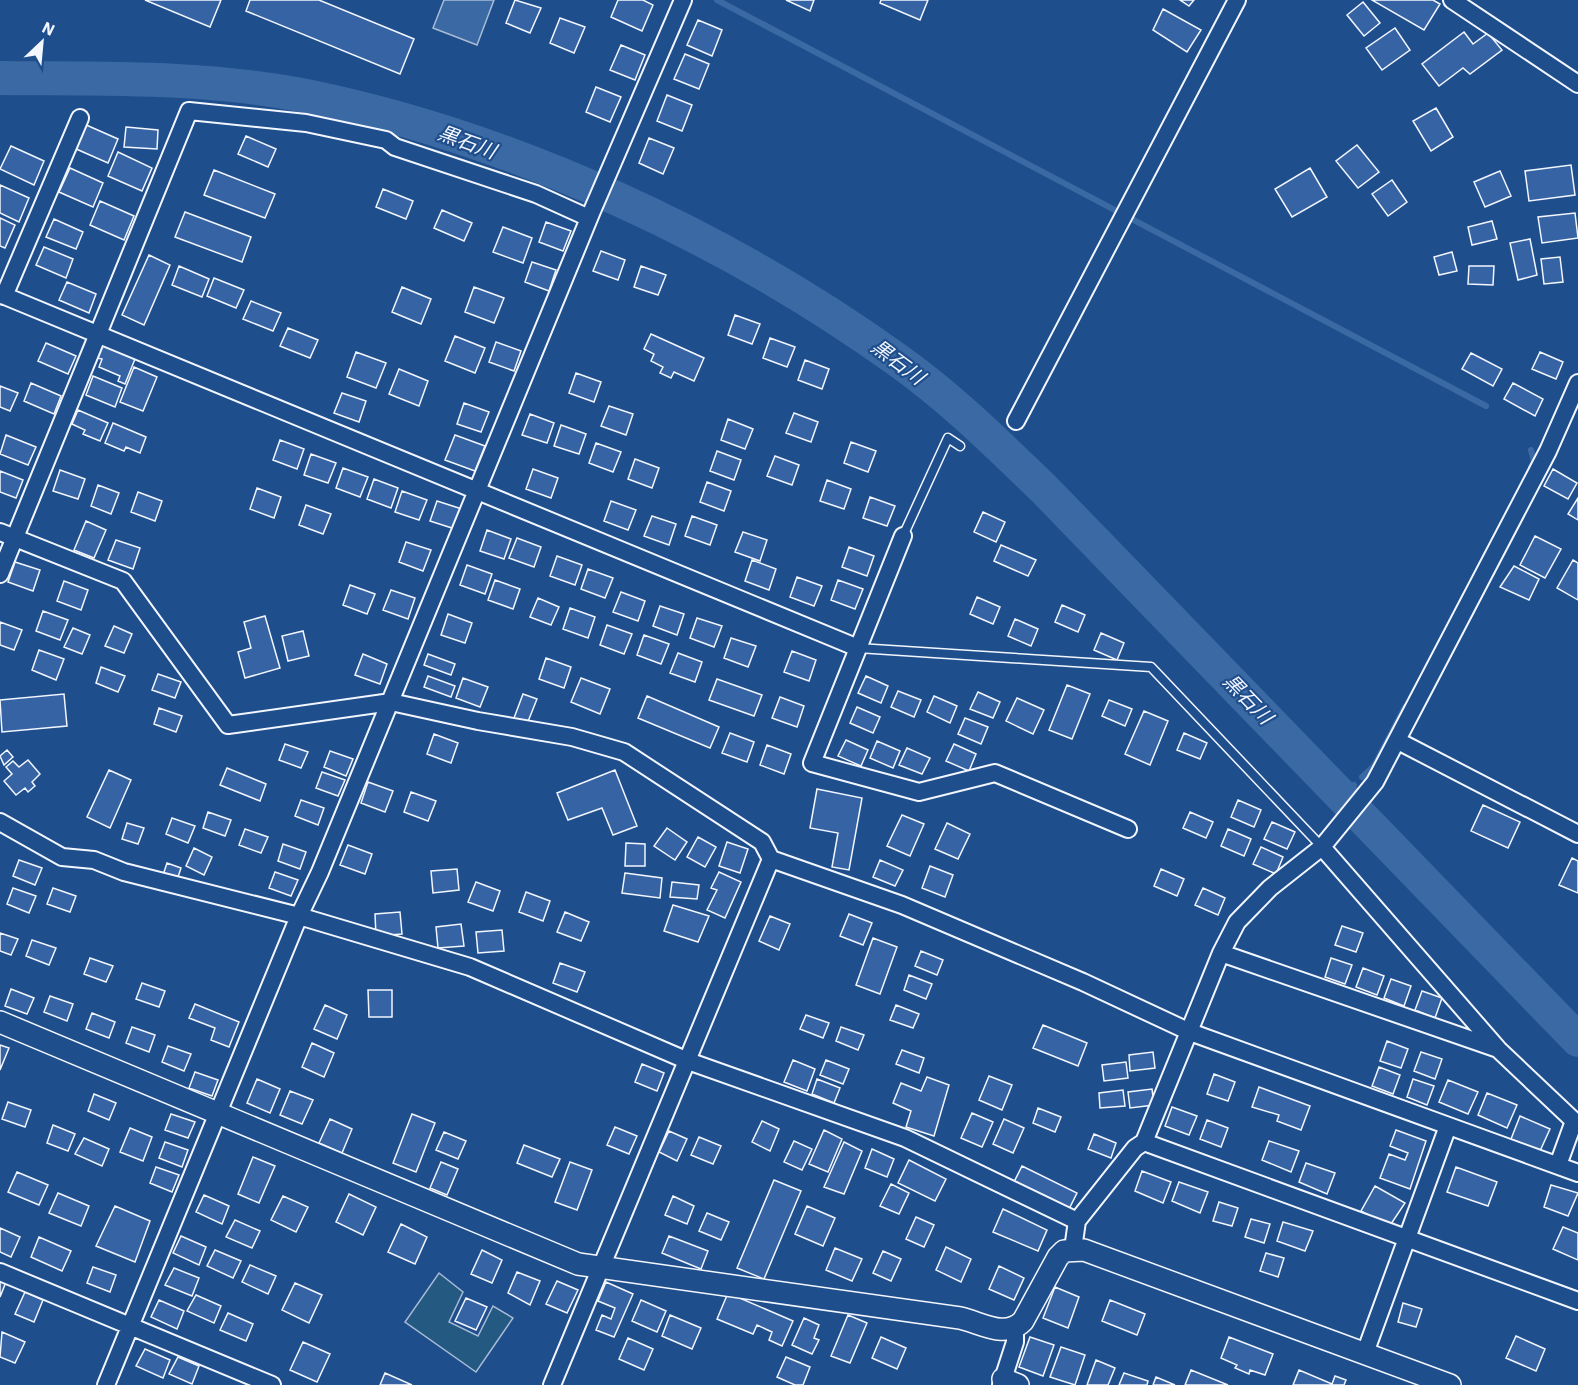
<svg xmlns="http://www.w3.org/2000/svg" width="1578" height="1385" font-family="'IBM Plex Sans','Noto Sans JP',sans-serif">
<rect width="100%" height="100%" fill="#1f4e8c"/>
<path fill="#245a82" stroke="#a8bbd7" stroke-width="1.5" d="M439 1273 463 1292 449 1322 478 1336 493 1306 513 1318 476 1372 405 1322Z"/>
<path fill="#3b69a3" stroke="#a8bbd7" stroke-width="1.5" d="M444 0H494L477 45 433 28Z"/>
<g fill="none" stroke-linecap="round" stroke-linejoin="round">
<path stroke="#3b69a3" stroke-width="6" d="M717 0 1486 406
M1531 450 1534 462 1531 467
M1362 777 1374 766 1405 707
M1341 798 1354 785"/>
<path stroke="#3b69a3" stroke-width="34" d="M0 78C102 79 206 76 306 96 512 138 726 237 896 359 950 397 997 444 1044 489L1578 1040"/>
</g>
<path fill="#3563a3" stroke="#f2f6ff" stroke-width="1.5" d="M145 0H221L210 27Z
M250 0H319L414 39 400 74 246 11Z
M515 0 541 8 530 33 506 23Z
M618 0H643L653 5 642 31 611 17Z
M786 0H814L810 11Z
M881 0H928L920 20 880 3Z
M1180 0H1194L1189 6Z
M1372 0H1433L1440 4 1424 30Z
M1363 2 1380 23 1364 36 1347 15Z
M1163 9 1201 30 1187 52 1153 30Z
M560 18 585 27 574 53 550 43Z
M698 20 722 30 712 56 687 45Z
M1395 28 1410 50 1382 70 1366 48Z
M1464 32 1473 44 1488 33 1502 50 1470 74 1463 68 1439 86 1422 64Z
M621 45 645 55 635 80 610 70Z
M685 54 709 64 699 89 674 79Z
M596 87 621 97 610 122 586 112Z
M667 95 692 105 682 131 657 121Z
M1436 108 1453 137 1431 151 1413 121Z
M84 124 118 139 108 163 74 148Z
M126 127 158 130 157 149 124 147Z
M246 136 276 149 268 167 238 154Z
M649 138 674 148 663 174 639 163Z
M1357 145 1379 172 1358 188 1336 161Z
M11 146 44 161 34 185 0 169Z
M118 152 152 168 142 191 108 176Z
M1571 165 1575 195 1529 201 1525 171Z
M70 168 103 183 93 207 59 192Z
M1310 168 1327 197 1292 217 1275 189Z
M214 170 275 194 265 218 204 195Z
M1500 171 1511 196 1485 207 1474 182Z
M1392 180 1407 202 1388 216 1372 194Z
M0 185 29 198 19 222 0 213Z
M383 189 413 201 406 219 376 207Z
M100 201 134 216 124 240 90 225Z
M442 210 472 223 464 241 434 228Z
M185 212 251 237 242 262 175 237Z
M1575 213 1578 238 1542 243 1538 217Z
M0 218 15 225 5 248 0 246Z
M54 219 83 232 76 249 46 237Z
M1492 221 1497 239 1472 245 1468 227Z
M546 222 571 231 563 251 539 242Z
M503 227 532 238 523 263 493 252Z
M1530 239 1537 275 1518 280 1510 243Z
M44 247 73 259 66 278 36 265Z
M601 251 625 260 618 280 593 271Z
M1452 252 1457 271 1439 275 1434 257Z
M149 255 170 265 144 325 122 315Z
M1560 257 1563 282 1544 284 1541 259Z
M532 262 556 270 549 291 525 282Z
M179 266 209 279 202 297 172 285Z
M641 266 666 275 658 295 634 287Z
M1469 266H1494L1493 285 1468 284Z
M214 278 244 290 236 308 207 296Z
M67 282 96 294 89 313 59 300Z
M402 287 431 299 421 324 392 312Z
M474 287 504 298 494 323 465 312Z
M251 301 281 313 273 331 243 319Z
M735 315 760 324 752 344 728 335Z
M288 328 318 340 310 358 280 346Z
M651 334 704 358 694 381 674 372 671 378 660 373 663 367 651 361 654 354 644 349Z
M455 336 485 348 475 373 445 361Z
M770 338 795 347 787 367 763 358Z
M496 342 521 351 514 371 489 362Z
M46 343 76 356 68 374 38 361Z
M102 345 135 359 125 384 118 381 120 376 99 367 102 359 97 358Z
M356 352 386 363 376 388 347 377Z
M1540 352 1563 362 1556 379 1532 369Z
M1471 353 1502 369 1493 386 1462 369Z
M805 360 829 369 822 389 798 380Z
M134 367 157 377 143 411 120 402Z
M399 369 428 381 419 406 389 394Z
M576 373 601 382 594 402 569 393Z
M93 376 122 388 115 407 86 395Z
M31 383 61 396 54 414 24 401Z
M1513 383 1543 399 1535 416 1504 399Z
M0 386 18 393 10 411 0 407Z
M342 393 366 401 359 422 334 413Z
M464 403 489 412 481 432 457 424Z
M609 406 633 414 626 435 601 426Z
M78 410 108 423 100 441 83 434 85 430 72 424Z
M794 413 818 422 811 442 786 433Z
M530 414 554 423 547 443 522 435Z
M728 419 753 429 745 449 721 440Z
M113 423 146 437 140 453 126 447 124 451 105 443Z
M561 425 586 434 579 454 554 446Z
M6 435 36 447 28 465 0 454Z
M455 435 485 446 475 471 445 460Z
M280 440 304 449 297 469 273 460Z
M851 442 876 451 868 472 844 463Z
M596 443 621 452 613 472 589 463Z
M717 451 741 460 734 480 710 471Z
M311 454 336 463 328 483 304 475Z
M775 456 799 465 792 485 767 476Z
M635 459 659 468 652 488 628 479Z
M343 468 368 477 360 497 336 488Z
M533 469 558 478 551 498 526 489Z
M1553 469 1577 483 1568 499 1544 486Z
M60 470 85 479 78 499 53 491Z
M0 471 23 480 16 498 0 492Z
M374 479 398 488 391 508 367 499Z
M827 480 851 489 844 509 820 501Z
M707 482 731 491 724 511 700 502Z
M98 485 119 493 111 514 91 506Z
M257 488 281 497 274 518 250 509Z
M402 491 427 500 419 520 395 512Z
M138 492 162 501 155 521 131 512Z
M870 497 895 506 887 526 863 518Z
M1578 498V520L1568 514Z
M437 501 462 509 455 529 430 521Z
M611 501 636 510 628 530 604 521Z
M306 505 331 514 323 534 299 525Z
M983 512 1005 522 996 542 974 532Z
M652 516 676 524 669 545 644 536Z
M692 516 717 525 710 545 685 536Z
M86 521 106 530 94 558 74 550Z
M487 530 511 539 504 559 480 551Z
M743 532 767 540 760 561 735 552Z
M1535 536 1561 549 1545 578 1520 565Z
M517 538 541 547 534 567 509 558Z
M116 540 140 548 133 569 108 560Z
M406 542 431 550 423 571 399 562Z
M1001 545 1036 560 1028 576 994 561Z
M849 547 874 556 867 576 842 567Z
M557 556 582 565 575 585 550 576Z
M752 560 776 569 769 590 745 581Z
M1573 560 1578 563V600L1557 588Z
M15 562 40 570 33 591 8 582Z
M467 565 492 574 485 594 460 585Z
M1514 566 1539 579 1529 600 1500 587Z
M588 569 613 578 605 598 581 589Z
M797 577 822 586 814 606 790 597Z
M495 580 520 589 513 609 488 600Z
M838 580 863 589 855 609 831 600Z
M64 581 88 590 81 610 57 601Z
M350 585 375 594 367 614 343 605Z
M391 590 415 598 408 619 383 610Z
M621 592 645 601 638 621 613 612Z
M977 597 1000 607 993 624 970 614Z
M538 598 559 607 551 625 530 617Z
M1062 605 1085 615 1078 632 1055 622Z
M660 606 684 614 677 635 653 626Z
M570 608 595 617 588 638 563 629Z
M43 611 68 620 60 640 36 631Z
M448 614 472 623 465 643 441 635Z
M265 616 280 668 245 678 238 652 251 648 244 622Z
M697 618 722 626 714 647 690 638Z
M1015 619 1038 629 1031 646 1008 636Z
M0 622 22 630 14 650 0 645Z
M607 625 632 634 624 654 600 645Z
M114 626 132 634 124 653 105 646Z
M73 628 90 635 82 654 64 647Z
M303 631 309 656 288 661 282 636Z
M1101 633 1124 643 1117 660 1094 650Z
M644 635 669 644 661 664 637 655Z
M731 638 756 646 748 667 724 658Z
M39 650 64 659 56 680 32 670Z
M792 651 816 660 809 681 784 672Z
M678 653 702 662 695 682 670 673Z
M363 654 387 664 380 684 355 675Z
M428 654 455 664 451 675 424 665Z
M546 658 571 667 564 688 539 679Z
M101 667 125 676 118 692 96 683Z
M158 674 181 682 175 698 152 690Z
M428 676 455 686 451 697 424 687Z
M866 676 888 686 881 703 858 693Z
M463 678 488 687 480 707 456 698Z
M581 678 610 689 600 714 571 702Z
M717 679 762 695 754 716 709 700Z
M1067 685 1090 694 1072 739 1049 730Z
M898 691 921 700 914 717 891 707Z
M978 692 1000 702 993 718 970 709Z
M64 694 67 726 2 732 0 700Z
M523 694 537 699 527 724 514 718Z
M647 696 719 727 710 748 638 718Z
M934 696 957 706 950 723 927 712Z
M780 697 804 706 797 727 772 718Z
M1017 698 1044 710 1033 734 1006 721Z
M1109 700 1132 709 1125 726 1102 716Z
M857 707 880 717 873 733 850 723Z
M159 708 182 716 176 732 154 724Z
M1144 711 1168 721 1150 765 1125 754Z
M965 718 988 727 981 744 958 734Z
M730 733 754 742 747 762 722 753Z
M1184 733 1207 743 1200 759 1177 750Z
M434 734 458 743 451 763 427 754Z
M846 740 868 750 861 766 838 756Z
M877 741 900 751 893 768 870 758Z
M285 744 308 752 301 768 279 760Z
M954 744 976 754 969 771 946 761Z
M767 745 791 754 784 774 760 765Z
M907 748 930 758 922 774 899 765Z
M7 750 13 757 4 765 0 756Z
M330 751 353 759 346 776 324 767Z
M28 760 40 774 32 782 35 786 28 792 25 788 16 795 4 781 12 774 6 767 13 761 19 767Z
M227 768 266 784 260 801 220 785Z
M109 770 131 780 110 828 87 817Z
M615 770 637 826 613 835 602 808 568 820 557 793Z
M322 772 345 780 338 796 316 788Z
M368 782 393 791 385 812 361 803Z
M817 789 862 798 849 870 832 867 838 833 810 828Z
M411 792 436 801 428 821 404 812Z
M301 800 324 808 318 825 295 816Z
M1238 800 1261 810 1254 827 1231 817Z
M1483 805 1520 822 1508 848 1471 831Z
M208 812 231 820 225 836 203 828Z
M1190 812 1213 822 1206 838 1183 828Z
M902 815 924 824 910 856 887 846Z
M172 818 195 826 188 843 166 834Z
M1272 822 1295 832 1287 849 1264 839Z
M127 823 144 828 138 844 122 839Z
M947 823 970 834 958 859 935 849Z
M667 828 687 842 675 860 654 846Z
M245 829 268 837 261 853 239 845Z
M1228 829 1251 839 1244 856 1221 846Z
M698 837 716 847 705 867 687 857Z
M727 842 748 849 740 873 719 866Z
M626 843 645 844V866H625Z
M283 844 306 852 300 869 278 861Z
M348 845 372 854 365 874 340 865Z
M1261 847 1283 857 1276 874 1253 864Z
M194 848 212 857 204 875 186 866Z
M1572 858 1578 861V893L1559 885Z
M19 860 42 868 35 885 13 876Z
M880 860 903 870 895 886 873 877Z
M167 863 181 868 177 880 163 875Z
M930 866 953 875 945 897 922 888Z
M457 869 459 890 433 893 431 871Z
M1161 869 1184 879 1177 896 1154 886Z
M275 872 298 880 291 896 269 888Z
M719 872 741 882 725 918 707 910 717 890 711 888Z
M625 873 662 878 660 898 622 893Z
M476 882 500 891 493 911 468 902Z
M672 882 699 885 697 899 670 897Z
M13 888 36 896 29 913 7 904Z
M53 888 76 896 70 912 47 904Z
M1203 888 1225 898 1218 915 1195 905Z
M526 892 550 901 543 921 519 912Z
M673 905 709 916 698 942 664 931Z
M400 912 402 934 376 936 375 914Z
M565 912 589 922 581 941 557 932Z
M849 914 872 923 863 945 840 936Z
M770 916 790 924 779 950 759 941Z
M461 924 464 946 438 948 436 927Z
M1342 926 1363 933 1356 952 1335 945Z
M502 930 504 951 478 953 476 932Z
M0 933 18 939 11 955 0 951Z
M873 938 897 947 880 994 856 985Z
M32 940 56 948 49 965 26 956Z
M921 951 943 960 937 975 915 966Z
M90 958 113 966 106 982 84 974Z
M1331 958 1352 965 1345 984 1325 977Z
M560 963 585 972 577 992 553 983Z
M1363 968 1384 976 1377 995 1356 987Z
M909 975 932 984 926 999 904 990Z
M1391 979 1411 986 1404 1006 1384 998Z
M142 983 165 991 159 1007 136 999Z
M11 989 34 998 27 1014 5 1006Z
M368 990H392V1017H369Z
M1422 991 1442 998 1435 1018 1415 1010Z
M50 996 73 1004 67 1021 44 1012Z
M195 1004 239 1022 229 1047 211 1040 215 1028 189 1018Z
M325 1005 347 1015 337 1039 314 1029Z
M896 1005 919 1014 913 1028 890 1020Z
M92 1013 115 1022 109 1038 86 1029Z
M806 1015 829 1023 823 1038 800 1029Z
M1043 1025 1087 1043 1078 1066 1033 1048Z
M132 1027 155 1035 149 1052 126 1043Z
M841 1027 864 1035 858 1050 836 1041Z
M1387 1041 1408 1049 1401 1068 1380 1061Z
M312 1043 334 1053 324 1077 302 1067Z
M0 1045 9 1048 0 1070Z
M168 1046 191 1054 184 1071 162 1062Z
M902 1050 924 1058 919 1073 896 1064Z
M1153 1052 1155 1068 1130 1071 1129 1055Z
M1421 1052 1442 1059 1435 1079 1414 1071Z
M793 1060 815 1069 807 1091 784 1082Z
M826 1060 849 1069 843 1084 820 1075Z
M1126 1062 1128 1078 1104 1081 1102 1065Z
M642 1064 664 1073 657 1091 635 1082Z
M1379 1067 1400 1075 1393 1094 1372 1086Z
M195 1072 218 1080 212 1096 189 1088Z
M1214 1074 1235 1082 1228 1101 1207 1094Z
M989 1076 1012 1085 1002 1110 979 1100Z
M927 1077 949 1085 934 1136 906 1127 911 1111 893 1103 901 1083 921 1091Z
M257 1079 280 1089 270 1113 247 1103Z
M817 1079 840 1088 834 1103 812 1094Z
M1413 1079 1434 1086 1427 1105 1407 1097Z
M1448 1080 1478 1092 1468 1114 1439 1102Z
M1259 1087 1310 1106 1301 1130 1277 1121 1279 1115 1252 1107Z
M1152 1089 1154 1105 1130 1108 1128 1092Z
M1123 1090 1125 1106 1100 1108 1099 1093Z
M290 1091 313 1100 302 1124 280 1115Z
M1487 1093 1517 1105 1507 1128 1478 1115Z
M94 1094 116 1103 109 1120 88 1111Z
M8 1102 31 1110 25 1127 2 1119Z
M1172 1107 1197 1116 1189 1135 1165 1126Z
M1038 1108 1061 1117 1055 1132 1033 1123Z
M972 1113 993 1122 982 1147 961 1138Z
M171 1114 195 1122 188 1138 165 1130Z
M412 1114 435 1123 416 1172 393 1163Z
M1520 1116 1550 1129 1540 1151 1511 1139Z
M330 1119 352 1129 342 1153 319 1143Z
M1004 1119 1024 1128 1013 1153 993 1144Z
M1207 1120 1228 1128 1221 1147 1200 1139Z
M762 1121 779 1129 770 1151 752 1142Z
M53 1125 75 1134 68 1151 47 1143Z
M615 1127 637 1136 629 1154 607 1145Z
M130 1128 152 1137 143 1161 120 1152Z
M824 1130 842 1139 828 1172 809 1164Z
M1396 1130 1426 1141 1410 1189 1380 1178 1389 1154 1405 1160 1408 1153 1390 1146Z
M669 1131 687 1139 677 1161 659 1152Z
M444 1132 466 1141 458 1159 436 1150Z
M1094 1134 1116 1143 1111 1158 1088 1149Z
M699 1137 721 1146 713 1164 691 1155Z
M84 1138 109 1149 102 1166 75 1154Z
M794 1141 812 1149 802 1170 784 1162Z
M1269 1141 1299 1151 1291 1172 1262 1160Z
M165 1142 188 1150 182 1167 159 1158Z
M844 1142 862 1151 844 1194 824 1187Z
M524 1145 560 1159 552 1177 517 1163Z
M872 1149 894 1159 887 1177 865 1168Z
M253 1157 275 1166 259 1203 238 1194Z
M909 1160 946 1179 935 1201 898 1183Z
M441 1162 458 1169 447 1195 430 1188Z
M570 1162 592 1170 577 1210 555 1202Z
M1306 1163 1335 1173 1327 1194 1299 1182Z
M1022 1166 1077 1193 1069 1209 1014 1182Z
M156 1167 179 1175 172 1192 150 1183Z
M1456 1167 1497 1182 1488 1206 1447 1192Z
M1142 1171 1171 1182 1163 1203 1135 1191Z
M17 1172 48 1185 39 1205 8 1192Z
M774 1180 801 1191 764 1279 737 1268Z
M1179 1182 1208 1192 1200 1213 1172 1201Z
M891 1184 909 1193 899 1214 880 1206Z
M1551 1185 1578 1193 1568 1216 1544 1207Z
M1375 1186 1405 1203 1389 1227 1361 1211Z
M58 1193 89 1206 81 1226 49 1213Z
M349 1194 376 1207 363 1235 336 1222Z
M204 1195 229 1206 222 1224 196 1212Z
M283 1196 308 1207 296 1232 271 1220Z
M673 1196 694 1206 687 1224 665 1215Z
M1219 1202 1238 1208 1232 1226 1213 1221Z
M115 1206 150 1221 135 1262 96 1246Z
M807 1206 835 1218 823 1246 795 1234Z
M1003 1209 1047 1230 1038 1251 993 1232Z
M707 1213 729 1222 721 1240 699 1231Z
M916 1217 934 1225 924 1247 906 1239Z
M1251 1219 1270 1224 1264 1243 1245 1237Z
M235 1220 260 1231 252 1248 226 1237Z
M1283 1222 1313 1231 1305 1251 1277 1241Z
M401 1224 427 1237 415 1264 388 1252Z
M1563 1227 1578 1233V1260L1553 1249Z
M0 1228 20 1237 11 1257 0 1252Z
M181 1236 206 1247 199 1265 173 1253Z
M669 1236 708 1251 701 1269 662 1253Z
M39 1237 71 1251 62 1271 31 1257Z
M946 1247 971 1259 961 1282 936 1270Z
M835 1248 862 1259 852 1281 826 1270Z
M215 1250 241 1261 233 1278 207 1266Z
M482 1250 502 1260 492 1283 471 1274Z
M883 1251 901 1259 891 1281 873 1273Z
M1266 1253 1284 1258 1278 1277 1260 1271Z
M250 1265 276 1276 268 1294 242 1282Z
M999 1266 1024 1278 1014 1300 989 1289Z
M93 1267 116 1275 110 1292 87 1283Z
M174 1268 199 1278 192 1296 165 1285Z
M517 1272 540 1281 530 1305 508 1293Z
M0 1279 6 1282 0 1297Z
M557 1281 578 1290 567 1313 546 1304Z
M606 1282 633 1294 614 1337 596 1330 602 1315 611 1319 615 1308 598 1301Z
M295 1283 322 1295 309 1323 282 1310Z
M1055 1287 1079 1297 1068 1328 1043 1318Z
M25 1292 43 1300 34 1322 15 1314Z
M728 1293 793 1321 782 1346 769 1340 772 1332 757 1325 753 1334 717 1319Z
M196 1295 221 1306 214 1323 187 1311Z
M466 1298 487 1307 476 1330 455 1321Z
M159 1300 184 1311 177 1329 151 1317Z
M641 1300 666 1311 657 1332 632 1321Z
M1110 1300 1145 1314 1137 1335 1102 1321Z
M1403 1303 1422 1309 1416 1327 1398 1322Z
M228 1313 253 1324 246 1341 220 1330Z
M670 1315 701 1328 692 1349 662 1336Z
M848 1315 867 1323 850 1363 831 1356Z
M804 1318 819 1325 814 1338 819 1340 812 1354 792 1345Z
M2 1332 25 1342 15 1363 0 1357Z
M1516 1336 1545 1349 1536 1371 1506 1358Z
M881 1337 906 1348 897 1369 872 1358Z
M1030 1337 1054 1345 1043 1376 1019 1367Z
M1229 1337 1273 1354 1265 1375 1250 1370 1249 1374 1235 1368 1237 1365 1221 1358Z
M628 1338 653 1349 644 1370 619 1359Z
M303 1342 330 1354 317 1382 290 1370Z
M1061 1347 1085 1355 1075 1385 1050 1377Z
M145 1349 170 1360 163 1378 136 1366Z
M178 1357 199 1366 192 1384 169 1374Z
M786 1357 810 1367 803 1385H795L777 1377Z
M1096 1360 1115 1368 1108 1385H1087Z
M1191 1370 1228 1385H1185Z
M1299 1370 1332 1384 1335 1376 1346 1380 1344 1385H1293Z
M385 1373 412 1385H380Z
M1124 1373 1148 1381 1147 1385H1119Z
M1156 1377 1175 1385H1153Z"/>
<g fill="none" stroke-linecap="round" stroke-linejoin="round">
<defs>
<path id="service" d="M903 536 948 438 960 446
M858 648 1151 667 1322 847"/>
<path id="minor" d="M1452 0 1578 84
M0 294 858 648
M4 296 80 118
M1016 421 1237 0
M0 532 123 581 228 725 391 702 478 721 572 737 624 752 762 842 771 859 902 905 1083 982 1190 1032 1578 1173
M903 536 812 763 919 792 995 773 1128 829
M0 574 189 111 306 123 386 140 395 147 536 194 589 218
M1398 741 1578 834
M0 822 62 857 94 860 124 872 299 916 470 967 688 1061 905 1138 1077 1221
M1322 847 1499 1050 1574 1121 1558 1165
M1221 953 1498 1049
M1144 1142 1578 1301
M1073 1249 1077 1221 1135 1148 1144 1142 1221 953 1237 922 1270 888 1322 847 1375 782 1548 451 1578 383
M0 1272 272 1385
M1365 1353 1448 1126
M106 1385 299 916 320 872 592 211 683 0
M552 1385 771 859
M1001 1385 1015 1342V1329"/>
<path id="tertiary" d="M0 1022 578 1264 960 1318C982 1323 1005 1339 1023 1321L1058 1257 1064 1251 1084 1250 1450 1385
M1003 1379 1018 1385"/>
</defs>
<use href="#service" stroke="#f2f6ff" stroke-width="11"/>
<use href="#minor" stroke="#f2f6ff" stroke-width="20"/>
<use href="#tertiary" stroke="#f2f6ff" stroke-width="24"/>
<use href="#service" stroke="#1f4e8c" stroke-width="8"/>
<use href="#minor" stroke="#1f4e8c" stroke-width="16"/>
<use href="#tertiary" stroke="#1f4e8c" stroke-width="21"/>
</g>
<g text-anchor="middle" stroke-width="4.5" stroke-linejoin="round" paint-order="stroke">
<g font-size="20" font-style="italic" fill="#f2f6ff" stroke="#1f4e8c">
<text transform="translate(467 142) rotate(20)" y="7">黒石川</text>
<text transform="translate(898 362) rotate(37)" y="7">黒石川</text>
<text transform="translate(1248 699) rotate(46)" y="7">黒石川</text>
</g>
</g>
<g transform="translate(42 42) rotate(26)" stroke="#1f4e8c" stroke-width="4.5" paint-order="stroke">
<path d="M0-4.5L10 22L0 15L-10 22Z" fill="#f2f6ff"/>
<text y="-9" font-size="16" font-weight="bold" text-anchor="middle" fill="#f2f6ff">N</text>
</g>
</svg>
